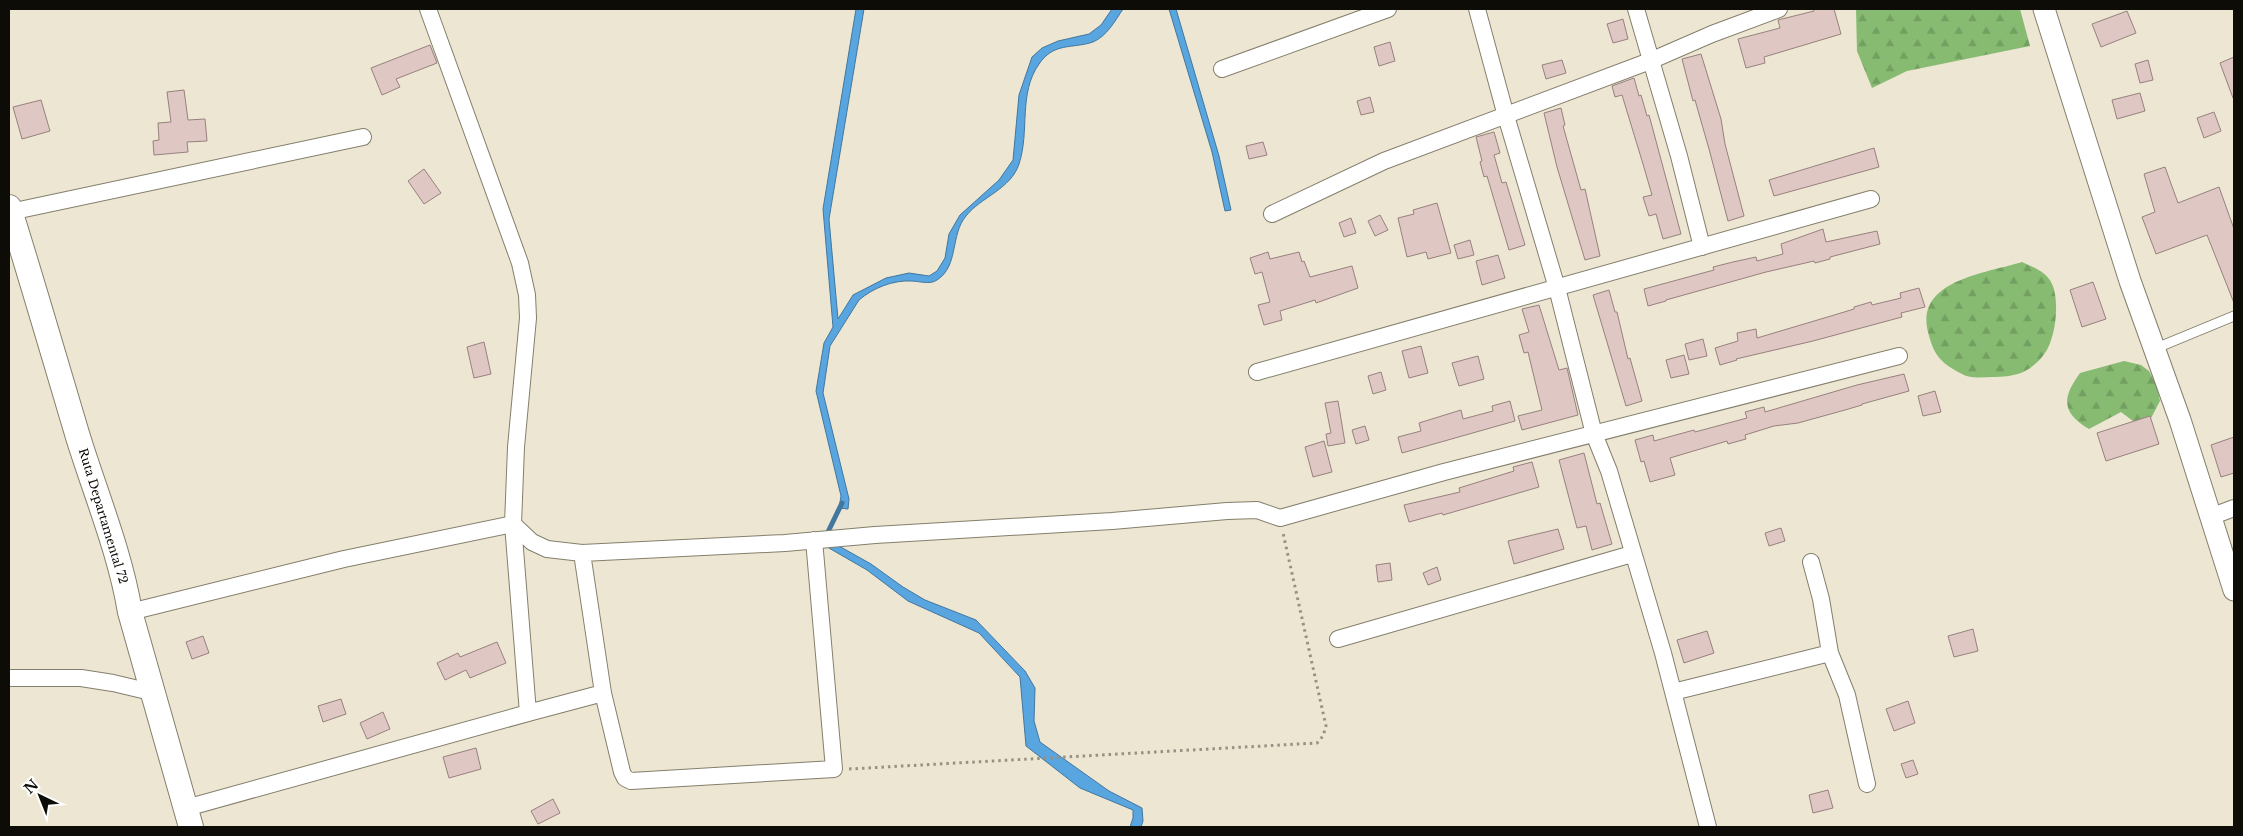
<svg xmlns="http://www.w3.org/2000/svg" width="2243" height="836" font-family="'Libre Baskerville',serif">
<defs>
<pattern id="forest-firs" width="22" height="20" patternUnits="userSpaceOnUse" patternTransform="scale(1.25)"><rect width="22" height="20" fill="#87bb72"/><path d="M5 1l3.5 6h-7zM16 11l3.5 6h-7z" fill="#73a061"/></pattern>
</defs>
<rect width="100%" height="100%" fill="#ece6d2"/>
<path fill="url(#forest-firs)" d="M1856 9H2020L2030 46 1907 71 1872 88 1857 51Z
M2022 262C2033 267 2047 272 2052 284 2060 301 2056 342 2042 357 2038 362 2031 368 2025 371 2017 376 2001 377 1992 377 1981 377 1971 379 1962 374 1941 363 1934 356 1928 332 1915 280 1987 273 2022 262Z
M2124 361 2141 365 2149 371 2157 386 2160 401 2150 420 2133 421 2121 412 2089 429C2061 412 2062 398 2080 373Z"/>
<path fill="#59a5df" stroke="#42779e" d="M856 9H864L829 219 838 319 853 295 886 278 909 273 929 276 937 271 945 258 949 234 960 215 999 180 1013 160 1019 95 1032 57 1042 48 1058 41 1089 34 1101 25 1112 9H1123C1115 21 1107 36 1093 42 1072 49 1054 42 1039 64 1018 94 1030 131 1019 164 1011 189 981 197 966 216 950 235 959 266 937 280 930 285 919 281 911 281 893 280 873 288 859 300L830 346 823 393 849 499 848 509 839 508 841 496 816 391 824 343 833 327 823 209Z
M1169 9H1176L1219 156 1231 210 1225 211 1212 152Z
M830 541 871 564 903 587 925 600 976 620 1025 671 1035 688 1034 721 1040 742 1109 791 1142 808 1143 821 1141 827H1130L1133 818V810L1080 788 1026 746 1020 677 979 633 908 601 867 570 822 544Z"/>
<g fill="none" stroke-linecap="round" stroke-linejoin="round">
<path stroke="#42779e" stroke-width="5" d="M826 536 842 503"/>
</g>
<path fill="#dfc7c4" stroke="#97817e" d="M1813 9H1834L1841 34 1764 57 1765 63 1746 68 1738 39 1780 28 1778 20 1814 11Z
M2127 11 2136 33 2101 47 2092 24Z
M1623 19 1628 39 1613 43 1607 24Z
M1390 42 1395 61 1379 66 1374 47Z
M430 45 437 63 396 79 400 87 382 95 371 68Z
M1701 54 1721 119 1725 144 1744 216 1728 221 1709 149 1695 100 1693 101 1682 59Z
M2234 57V97L2233 98 2220 63Z
M1562 60 1566 73 1546 79 1542 65Z
M2148 60 2153 80 2140 83 2135 64Z
M1634 78 1639 96 1641 95 1647 116 1649 115 1681 234 1663 239 1656 214 1649 216 1643 197 1652 195 1643 164 1622 95 1615 97 1612 86Z
M184 90 188 120 205 119 207 141 187 142 188 152 154 155 153 141 159 140 158 123 171 122 167 92Z
M2140 93 2145 111 2117 119 2112 100Z
M1370 97 1374 112 1361 115 1357 101Z
M41 100 50 131 22 139 13 107Z
M1561 108 1565 125 1563 126 1581 190 1585 189 1600 256 1585 260 1557 167 1544 113Z
M2214 112 2221 131 2204 138 2197 118Z
M1494 132 1500 153 1494 155 1502 183 1506 182 1525 245 1509 250 1487 176 1484 177 1480 162 1482 161 1476 137Z
M1263 142 1267 155 1249 159 1246 146Z
M1874 148 1879 167 1774 196 1769 180Z
M2165 167 2178 203 2219 187 2234 229V303L2207 235 2156 254 2142 217 2155 212 2144 174Z
M424 169 441 193 424 204 408 181Z
M1437 203 1451 253 1428 259 1426 252 1407 257 1398 218 1414 214 1413 210Z
M1380 215 1388 230 1375 236 1368 221Z
M1351 218 1356 233 1344 237 1339 223Z
M1823 229 1826 242 1877 231 1880 244 1830 257V259L1815 263 1814 261 1766 272 1666 300V301L1648 306 1644 289 1714 270 1713 267 1733 262 1756 257 1757 261 1783 254 1781 244Z
M1470 240 1474 255 1458 259 1454 245Z
M1268 252 1270 259 1299 252 1302 262 1304 261 1310 277 1352 266 1358 288 1316 303 1315 300 1280 311 1282 320 1264 325 1258 305 1270 302 1262 272 1255 274 1250 258Z
M1498 255 1505 278 1482 285 1476 261Z
M2093 282 2106 319 2082 327 2070 290Z
M1919 288 1925 307 1901 313 1902 317 1813 341 1736 359 1737 360 1720 365 1715 348 1738 341 1737 333 1756 329 1757 338 1831 316 1854 309V307L1871 302 1872 305 1901 298 1900 293Z
M1609 290 1615 312H1617L1628 359 1630 358 1642 401 1626 406 1593 295Z
M1539 305 1559 370 1567 368 1578 415 1522 430 1518 416 1542 410 1528 352 1524 353 1519 335 1529 332 1522 309Z
M1703 339 1707 356 1689 360 1685 344Z
M484 342 491 374 474 378 467 347Z
M1421 346 1428 373 1409 378 1402 351Z
M1684 355 1689 374 1671 378 1666 360Z
M1478 356 1484 379 1459 386 1452 363Z
M1381 372 1386 390 1373 394 1368 376Z
M1904 374 1909 391 1862 404V405L1845 410 1798 423 1774 426 1745 435 1746 439 1728 444 1727 441 1670 458 1675 475 1650 482 1644 461 1641 462 1635 440 1653 435 1654 441 1694 430 1695 432 1747 418 1745 412 1764 407 1765 412 1857 385Z
M1935 391 1941 412 1923 416 1918 396Z
M1338 401 1345 443 1328 446 1326 434 1331 433 1325 403Z
M1510 401 1515 421 1402 453 1398 437 1421 431 1419 423 1461 410 1463 419 1493 411 1492 406Z
M2150 416 2159 444 2106 461 2097 433Z
M1365 426 1369 440 1356 444 1352 430Z
M2234 437V473L2221 477 2211 445Z
M1324 441 1332 472 1313 477 1305 447Z
M1584 453 1597 504 1600 503 1612 544 1592 550 1586 526 1577 528 1559 460Z
M1532 462 1539 487 1443 515 1442 513 1409 522 1404 505 1460 492 1459 488 1514 471 1513 467Z
M1781 528 1785 541 1769 546 1765 533Z
M1558 529 1564 549 1514 564 1508 541Z
M1390 563 1392 580 1378 582 1376 565Z
M1437 567 1441 580 1428 585 1423 573Z
M1973 629 1978 651 1954 657 1948 636Z
M1707 631 1714 653 1684 663 1677 640Z
M203 636 209 653 192 659 186 642Z
M497 642 506 663 470 678 466 670 445 680 437 663 458 653 460 657Z
M341 699 346 714 323 722 318 706Z
M1908 701 1915 723 1894 731 1886 709Z
M383 712 390 729 367 739 360 723Z
M476 748 481 769 449 778 443 757Z
M1913 760 1918 774 1906 778 1901 764Z
M1828 790 1833 808 1813 813 1809 795Z
M553 799 560 813 538 824 531 811Z"/>
<g fill="none" stroke-linecap="round" stroke-linejoin="round">
<defs>
<path id="service" d="M2154 349 2234 316"/>
<path id="minor" d="M1477 9 1506 116 1557 288 1594 434 1609 471 1663 653 1708 827
M1636 9 1679 156 1702 247
M1222 69 1388 9
M10 212 363 137
M1272 214 1384 161 1650 61 1712 34 1779 9
M1257 372 1871 199
M2210 517 2234 508
M1811 562 1821 599 1830 653 1847 695 1867 784
M130 612 344 559 513 524 516 447 528 318 527 295 520 263 428 9
M1338 639 1632 554
M9 678H81L113 683 151 692
M1673 692 1830 653
M603 693 622 772 625 778 631 781 834 769 814 540
M528 713 603 693 582 553
M186 808 528 713 513 524 532 542 547 549 582 553 785 543 875 535 1112 521 1227 511 1257 510 1280 518 1444 472 1899 356"/>
<path id="tertiary" d="M2044 9 2130 281 2180 420 2234 590"/>
<path id="secondary" d="M9 207C33 284 55 360 78 437 96 495 120 552 130 612L191 827"/>
</defs>
<use href="#service" stroke="#847f6c" stroke-width="11"/>
<use href="#minor" stroke="#847f6c" stroke-width="18"/>
<use href="#tertiary" stroke="#847f6c" stroke-width="23"/>
<use href="#secondary" stroke="#847f6c" stroke-width="26"/>
<path stroke="#969183" stroke-width="3" stroke-dasharray="2.5 4" stroke-linecap="butt" d="M849 769 1317 743 1323 736 1326 726 1283 533"/>
<use href="#service" stroke="#fff" stroke-width="9"/>
<use href="#minor" stroke="#fff" stroke-width="16"/>
<use href="#tertiary" stroke="#fff" stroke-width="21"/>
<use href="#secondary" stroke="#fff" stroke-width="24"/>
</g>
<g text-anchor="middle" stroke-width="4.5" stroke-linejoin="round" paint-order="stroke">
<g font-size="12" fill="#0e0c06" stroke="#fff">
<text transform="translate(103 516) rotate(73)" y="4">Ruta Departamental 72</text>
</g>
</g>
<rect width="2243" height="836" fill="none" stroke="#0e0c06" stroke-width="20"/>
<g transform="translate(40 796) rotate(317)" stroke="#ffffff" stroke-width="4" paint-order="stroke">
<path d="M0-4L9 19L0 12L-9 19Z" fill="#0e0c06"/>
<text y="-8" font-size="14" font-weight="bold" text-anchor="middle" fill="#0e0c06">N</text>
</g>
</svg>
